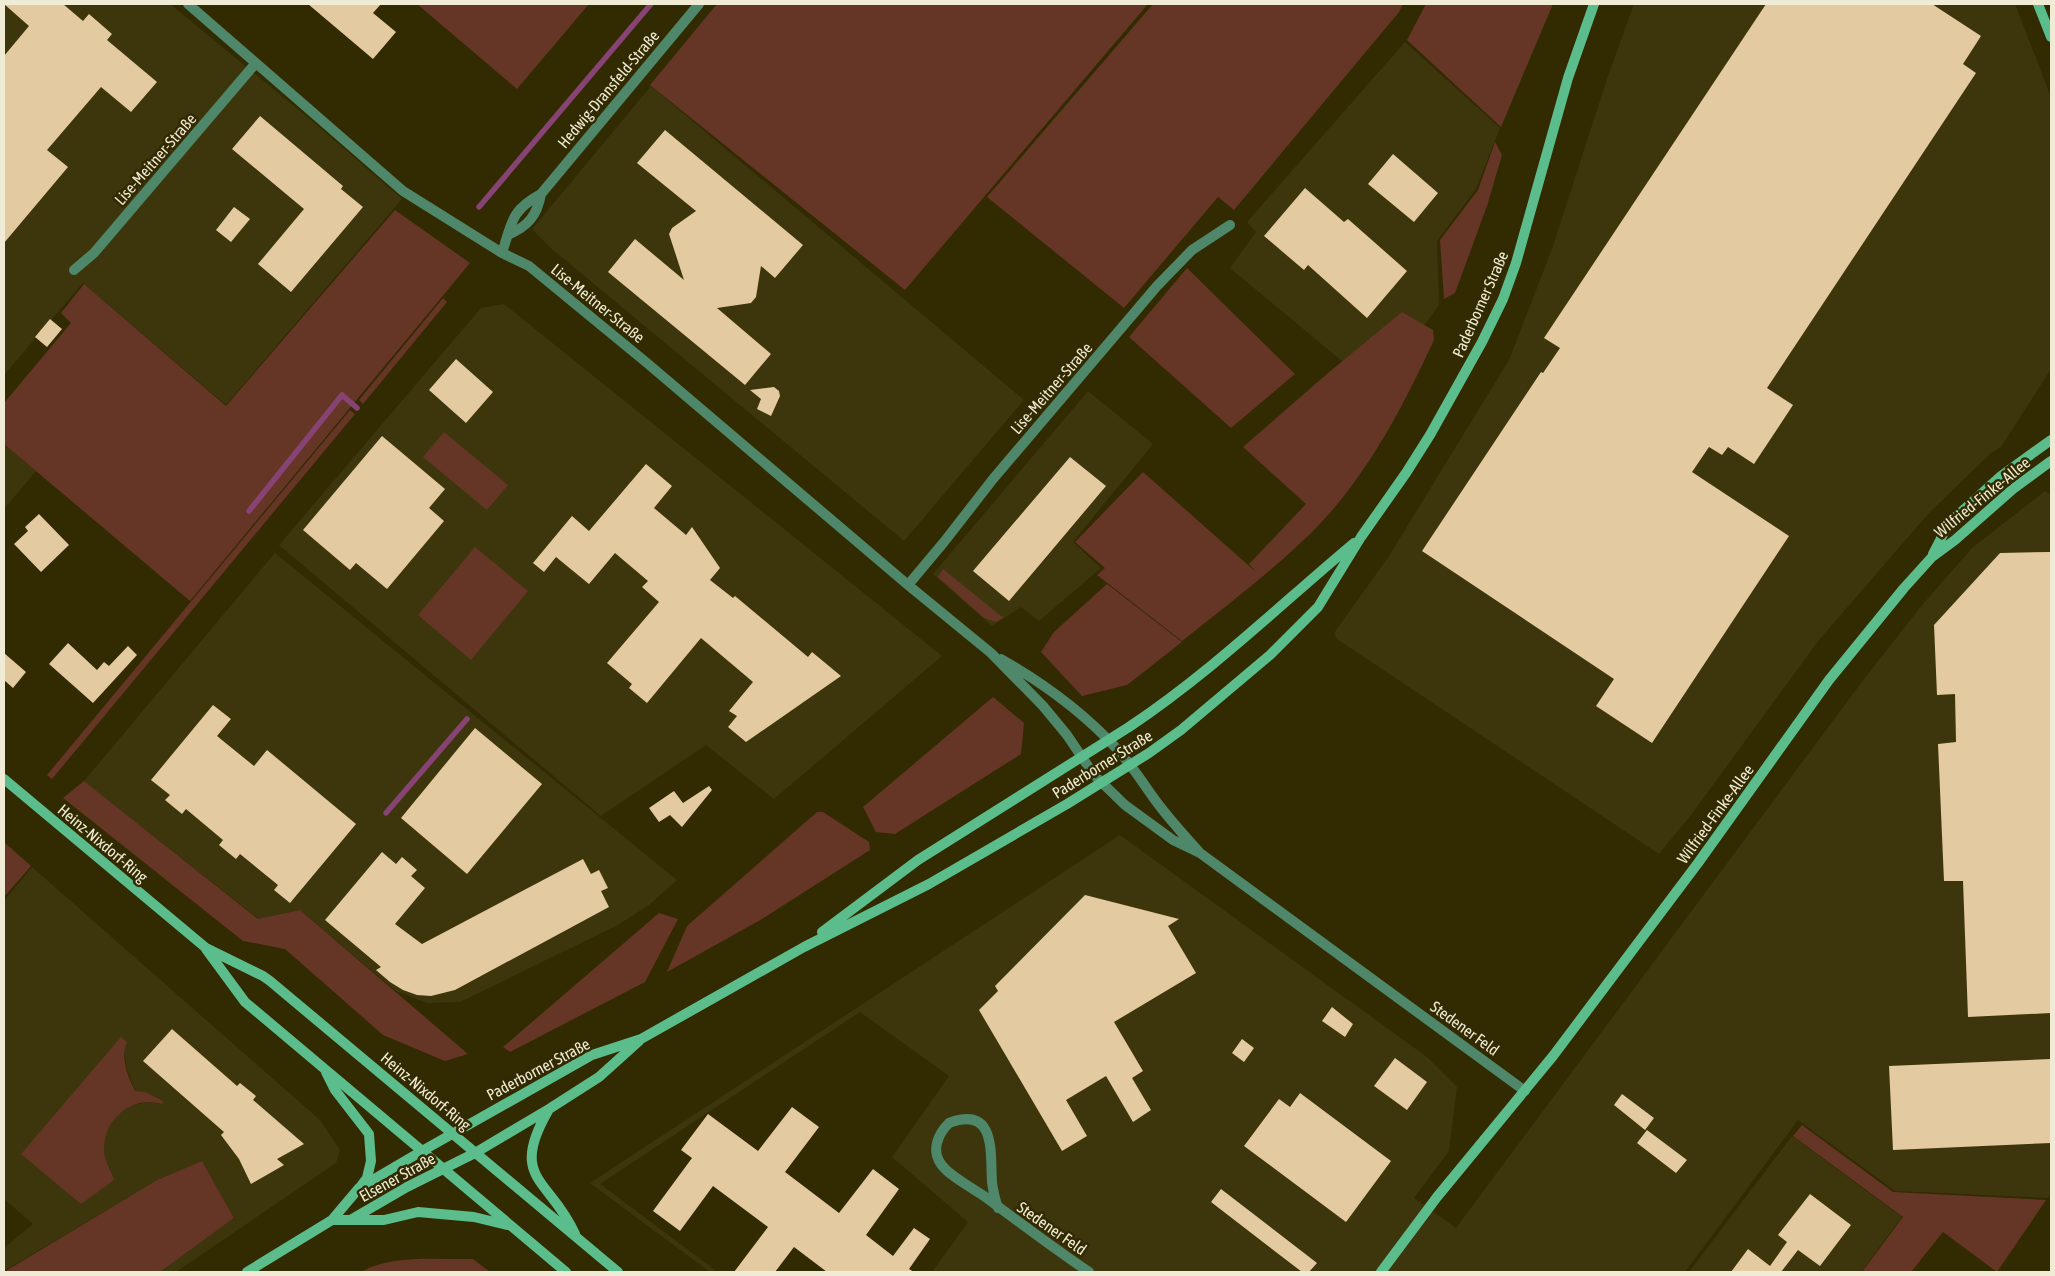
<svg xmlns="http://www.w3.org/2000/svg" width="2055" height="1276" font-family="'Asap Condensed',sans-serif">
<rect width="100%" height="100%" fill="#322a00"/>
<path fill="#3d360d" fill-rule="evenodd" d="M4 4H170L311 120 402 199 226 405 83 283 4 375Z
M1634 4H2015L2051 97V369L2001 447 1991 453 1929 513 1819 640 1691 815 1659 854 1337 639 1334 633 1389 556 1509 360 1552 249 1607 79Z
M1405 42 1500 128 1476 189 1437 241 1439 305 1378 391 1230 268 1256 232 1247 222Z
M651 86 1024 400 904 541 553 250 532 229Z
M504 304 942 656 774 799 706 745 601 816 279 545 481 308Z
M1088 391 1153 444 1073 542 1101 568 1039 621 1021 607 992 626 933 574Z
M4 444 36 471 4 509Z
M2045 491 2051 495V1194L2048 1198 1895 1191 1798 1120 1685 1272H932L968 1222 892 1157 949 1076 860 1012 600 1184 715 1270 714 1272H710L590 1183 1120 835 1427 1057 1457 1087 1449 1151 1414 1198 1456 1228 1864 679 1923 604 1972 548Z
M275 553 677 880 649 905 618 925 460 1002 427 1003 396 991 300 910 259 919 84 781Z
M32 867 320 1120 340 1150 336 1163 176 1272H160L234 1218 202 1161 157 1180 4 1271V1248L33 1224 4 1199V901ZM124 1048 127 1069 135 1091 145 1092 162 1104 146 1102 131 1106 118 1114 108 1127 104 1142 105 1158 112 1173 21 1154Z
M1792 1136 1902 1217 1861 1272H1689Z"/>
<path fill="#653625" d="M417 4H589L517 89Z
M717 4H1148L905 290 650 85Z
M1153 4H1403L1399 12 1234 210 1218 197 1124 308 987 197Z
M1426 4H1553L1501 127 1407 40Z
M1495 142 1502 155 1487 206 1455 293 1444 299 1440 240 1478 190Z
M395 210 470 263 190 601 4 444V403L71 323 61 313 84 284 226 406Z
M1187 268 1295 374 1231 428 1129 337Z
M443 298 447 302 363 404 359 400Z
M1402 312 1433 330 1434 340C1402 409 1365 480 1310 534 1270 573 1226 606 1182 641L1097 575 1105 568 1075 542 1143 472 1256 572 1249 564 1306 504 1243 447 1328 373Z
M350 410 355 414 52 779 47 775Z
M444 432 508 485 487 510 423 457Z
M475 547 528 591 471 660 418 615Z
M943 569 1001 616 1004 617 996 622 984 618 938 577Z
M1107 584 1182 642 1127 685 1082 696 1041 652 1054 632Z
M993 697 1024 723 1021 754 895 834 876 832 863 807Z
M84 781 258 919 300 910 468 1054 445 1061 383 1035 285 949 243 941 63 798Z
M817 812H823L869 842 870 850 762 919 667 972 687 926Z
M4 842 31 866 4 897Z
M659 913 678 919 645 982 510 1052 503 1047Z
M121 1037 127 1042C120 1057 128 1077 135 1091L145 1092 163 1101 162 1104C157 1103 152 1102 147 1102 119 1104 100 1130 105 1157 107 1164 111 1171 114 1179L110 1183 81 1204 21 1154Z
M1802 1125 1893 1192 2046 1200 1997 1272 1943 1232 1911 1272H1862L1903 1217 1793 1136Z
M202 1161 234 1218 160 1272H4L157 1180Z
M473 1259 490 1272H361C393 1254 437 1260 473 1259Z"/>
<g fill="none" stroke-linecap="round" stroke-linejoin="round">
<path stroke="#874373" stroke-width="5.5" d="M479 207 651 4
M249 511 342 395 357 408
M386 813 467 719"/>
</g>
<path fill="#e4caa0" d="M4 4H63L83 21 89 14 112 34 107 40 157 82 131 112 101 87 47 150 68 167 4 243V56L29 26Z
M308 4H381L373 13 396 32 373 59Z
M1766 4H1932L1981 36 1963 64 1976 73 1767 388 1793 405 1754 464 1728 447 1722 455 1709 447 1692 472 1789 536 1652 743 1596 706 1614 679 1422 551 1541 372 1543 373 1560 348 1544 338Z
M260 116 343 186 341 189 363 207 291 292 258 264 304 209 232 149Z
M665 130 803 245 775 278 761 266 756 297 751 303 717 308 771 354 745 385 608 272 635 239 684 280 669 234 672 228 696 211 637 163Z
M1393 154 1438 193 1414 222 1368 184Z
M1305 188 1344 222 1348 219 1407 271 1367 318 1308 265 1304 270 1264 236Z
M234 207 250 219 231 242 216 230Z
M50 319 62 329 47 347 35 337Z
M456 359 493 392 466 423 429 390Z
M774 387 779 391 780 396 771 416 757 409 761 399 750 390Z
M382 436 445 489 429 508 444 521 387 589 356 563 350 570 303 530Z
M1070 457 1106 486 1009 601 973 571Z
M646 464 672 486 654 508 686 535 692 527 720 568 710 580 733 598 735 596 808 657 812 652 841 676 746 742 728 727 737 716 729 711 753 682 701 638 647 703 629 688 632 684 607 663 659 602 642 587 648 581 615 553 589 584 556 557 544 572 533 563 572 516 589 531Z
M39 514 69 545 41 572 14 544 28 531 25 527Z
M2051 552V1013L1968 1017 1963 881H1944L1938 744 1956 742 1955 694 1937 695 1934 625 2000 553Z
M68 643 97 670 104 662 109 666 128 646 137 655 93 703 49 664Z
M4 653 26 672 13 688 4 680Z
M213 705 231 719 217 736 254 766 267 750 356 824 290 903 274 890 278 885 240 854 236 859 219 845 223 840 186 809 182 814 165 800 170 795 151 780Z
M475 728 542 784 467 874 401 818Z
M709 786 712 790 682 827 670 815 659 822 649 808 674 791 683 803Z
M382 852 396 864 402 857 417 870 411 876 425 888 395 924 422 944 583 859 591 874 599 870 608 888 601 891 609 907 455 990 431 996 417 995 403 990 390 982 376 970 381 967 325 920Z
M1085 895 1179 919 1168 926 1196 973 1114 1022 1143 1071 1132 1078 1151 1110 1133 1122 1106 1076 1066 1100 1087 1136 1062 1151 979 1010 998 991 995 986Z
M1332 1007 1353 1024 1345 1037 1322 1021Z
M172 1029 237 1086 240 1083 256 1096 253 1100 304 1144 277 1159 284 1165 251 1184 239 1159 221 1135 224 1132 143 1061Z
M1242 1039 1254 1048 1244 1062 1232 1053Z
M1395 1058 1427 1082 1407 1110 1374 1086Z
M2051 1059V1143L1893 1150 1889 1066Z
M1300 1093 1391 1161 1346 1222 1244 1146 1279 1099 1290 1107Z
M1622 1094 1654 1118 1645 1130 1614 1105Z
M792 1107 819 1127 785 1172 839 1213 873 1169 899 1189 866 1235 893 1256 914 1228 930 1239 909 1269 914 1272H827L794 1247 775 1272H734L768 1227 713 1186 680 1231 653 1211 692 1158 681 1150 708 1114 758 1151Z
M1647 1130 1687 1160 1676 1173 1637 1143Z
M1221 1189 1317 1263 1309 1272H1302L1211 1202Z
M1810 1194 1851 1225 1820 1266 1798 1250 1781 1272H1731L1748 1249 1770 1266 1787 1242 1778 1235Z"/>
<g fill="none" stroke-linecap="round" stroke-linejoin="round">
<path stroke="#4e8769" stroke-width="10" d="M188 4 403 191 502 253 529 266 647 363 908 585 991 653 1043 706 1067 735 1094 775 1125 805 1173 840 1200 853
M508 235C528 226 537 216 541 194
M502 253C512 223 510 211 541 194L699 4
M74 270 94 253 255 64
M908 585 944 542 993 479 1157 286 1192 250 1230 225
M1001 659C1043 683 1083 712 1116 748 1130 763 1141 780 1153 797 1167 817 1184 835 1200 853L1525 1091
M998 1208C995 1199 993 1191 992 1182 990 1154 997 1105 949 1123 938 1134 931 1150 941 1164 948 1175 972 1188 984 1196 1019 1222 1053 1248 1089 1272"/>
<path stroke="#5cbd8c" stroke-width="10" d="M2038 4 2051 37
M1933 554 1949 523 2001 476 2051 440
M4 779 206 948 263 976 270 981 618 1272
M822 932 918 860 1129 727C1210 673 1280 605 1354 543
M206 949 245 1002 566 1272
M326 1072 335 1090 369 1134 371 1161 367 1178 361 1186
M548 1111C508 1180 551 1179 575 1234
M352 1219 407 1187 475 1153 549 1109 599 1077 639 1041
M332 1220H384L418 1212 474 1217 507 1225
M247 1272 332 1220 359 1188 422 1151 592 1055 641 1039 804 947 929 884 1067 804 1149 753 1181 730 1270 655 1318 607 1361 537 1406 473 1430 435 1482 342 1503 299 1516 263 1568 78 1594 4
M1381 1272 1437 1197 1553 1056 1698 863 1829 680 1904 588 1932 557 1955 540 2013 489 2051 461"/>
</g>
<g text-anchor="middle" stroke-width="5" stroke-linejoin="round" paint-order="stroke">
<g font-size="16" fill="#efebd4" stroke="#322a00">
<text transform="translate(608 89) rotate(-50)" y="6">Hedwig-Dransfeld-Straße</text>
<text transform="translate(155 159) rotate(-49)" y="6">Lise-Meitner-Straße</text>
<text transform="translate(598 303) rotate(39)" y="6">Lise-Meitner-Straße</text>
<text transform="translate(1480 304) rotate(-66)" y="6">Paderborner Straße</text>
<text transform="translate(1051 388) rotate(-49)" y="6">Lise-Meitner-Straße</text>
<text transform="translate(1982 497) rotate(-39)" y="6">Wilfried-Finke-Allee</text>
<text transform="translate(1102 764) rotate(-32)" y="6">Paderborner Straße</text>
<text transform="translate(1715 814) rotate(-54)" y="6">Wilfried-Finke-Allee</text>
<text transform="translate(103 843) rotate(40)" y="6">Heinz-Nixdorf-Ring</text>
<text transform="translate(1465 1028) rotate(36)" y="6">Stedener Feld</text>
<text transform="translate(538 1069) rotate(-28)" y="6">Paderborner Straße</text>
<text transform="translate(426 1091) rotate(40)" y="6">Heinz-Nixdorf-Ring</text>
<text transform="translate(397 1177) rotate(-29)" y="6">Elsener Straße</text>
<text transform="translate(1052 1228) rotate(35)" y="6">Stedener Feld</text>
</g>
</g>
<rect width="2055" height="1276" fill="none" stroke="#efebd4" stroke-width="10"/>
</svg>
